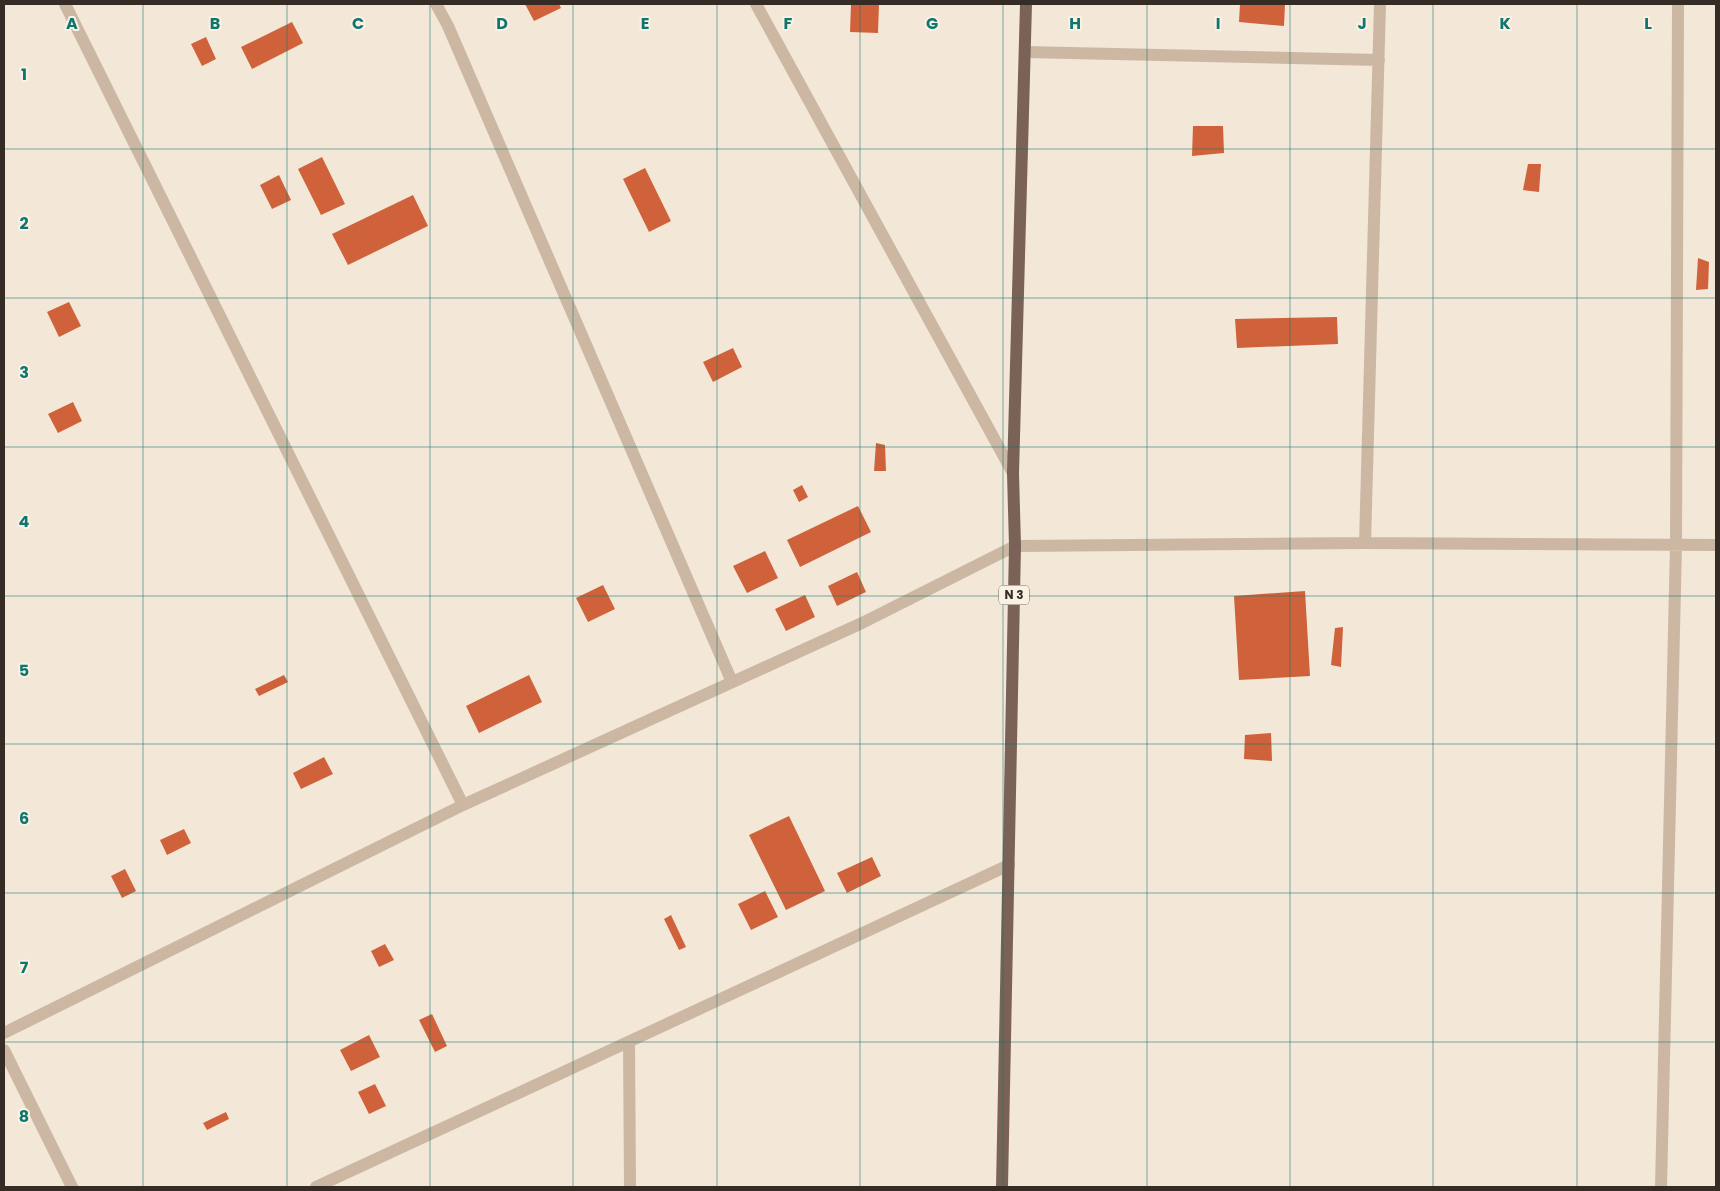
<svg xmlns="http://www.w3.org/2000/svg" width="1720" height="1191" font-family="Poppins,sans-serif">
<rect width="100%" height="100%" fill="#f3e7d8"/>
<path fill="#cf623b" d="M525 4H559L561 8 534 21Z
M851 4H879L878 33 850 32Z
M1240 4H1285L1284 26 1239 22Z
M292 22 303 43 252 69 241 47Z
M206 37 216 59 202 66 191 44Z
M1193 126H1223L1224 153 1192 156Z
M322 157 345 204 321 215 298 169Z
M1528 164H1541L1539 192 1523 190Z
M645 168 671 221 649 232 623 179Z
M279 175 291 200 272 209 260 185Z
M413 195 428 226 348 265 332 234Z
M1698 258 1709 262 1708 289 1696 290Z
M69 302 81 326 59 337 47 312Z
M1337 317 1338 344 1237 348 1235 319Z
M733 348 742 367 713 382 703 362Z
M73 402 82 421 58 433 48 414Z
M876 443 885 445 886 471H874Z
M802 485 808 497 799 502 793 490Z
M858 506 871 532 800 567 787 540Z
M765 551 778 578 747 593 733 566Z
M857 572 866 592 837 606 828 586Z
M603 585 615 609 588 622 576 598Z
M1305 591 1310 676 1239 680 1234 596Z
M805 595 815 617 786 631 775 609Z
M1343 627 1341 667 1331 665 1335 628Z
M284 675 288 682 259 696 255 689Z
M529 675 542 702 479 733 466 706Z
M1271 733 1272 761 1244 759 1245 735Z
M324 757 333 774 301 789 293 773Z
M789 816 825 891 786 910 749 835Z
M184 829 191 843 167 855 160 840Z
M872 857 881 876 847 893 837 873Z
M125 869 136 891 122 898 111 876Z
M765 891 778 917 751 930 738 904Z
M671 915 686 947 679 950 664 919Z
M385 944 394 960 379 967 371 951Z
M432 1014 447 1046 435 1052 419 1020Z
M369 1035 380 1057 351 1071 340 1050Z
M375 1084 386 1106 369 1114 358 1092Z
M226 1112 229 1119 207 1130 203 1123Z"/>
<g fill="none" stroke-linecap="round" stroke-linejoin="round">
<path stroke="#ccb7a3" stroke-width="12" d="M65 4 463 805
M436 4 448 26 732 682
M756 4 1013 473
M1025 52 1379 60
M1365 543 1380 4
M4 1033 463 805 862 623 1015 546 1365 543 1716 545
M629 1042 630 1187
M4 1050 72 1187
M316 1187 1009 865
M1661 1187 1676 545 1678 4"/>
<path stroke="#7a6356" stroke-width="12" d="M1002 1187 1015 546 1013 473 1026 4"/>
</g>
<path fill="none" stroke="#0f766e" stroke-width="1" stroke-opacity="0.55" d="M143 4V1187M287 4V1187M430 4V1187M573 4V1187M717 4V1187M860 4V1187M1003 4V1187M1147 4V1187M1290 4V1187M1433 4V1187M1577 4V1187M4 149H1716M4 298H1716M4 447H1716M4 596H1716M4 744H1716M4 893H1716M4 1042H1716"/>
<g text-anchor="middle" stroke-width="4" stroke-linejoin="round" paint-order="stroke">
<rect fill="#faf1e5" stroke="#71675f" stroke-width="1" x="999" y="585.5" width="30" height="19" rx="4"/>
<g font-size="12" font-weight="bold" fill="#362c26">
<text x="1014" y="599">N 3</text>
</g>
</g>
<g font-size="16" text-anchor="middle" font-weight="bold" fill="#0f766e" stroke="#faf1e5" stroke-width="4" stroke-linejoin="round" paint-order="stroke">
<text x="72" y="29">A</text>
<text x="215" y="29">B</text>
<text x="358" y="29">C</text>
<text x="502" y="29">D</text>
<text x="645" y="29">E</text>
<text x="788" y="29">F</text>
<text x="932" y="29">G</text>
<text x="1075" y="29">H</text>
<text x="1218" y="29">I</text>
<text x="1362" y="29">J</text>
<text x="1505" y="29">K</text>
<text x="1648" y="29">L</text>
<text x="24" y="80">1</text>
<text x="24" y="229">2</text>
<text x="24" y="378">3</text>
<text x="24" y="527">4</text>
<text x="24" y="676">5</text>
<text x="24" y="824">6</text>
<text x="24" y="973">7</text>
<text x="24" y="1122">8</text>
</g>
<rect width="1720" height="1191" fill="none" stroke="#362c26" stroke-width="10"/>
</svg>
